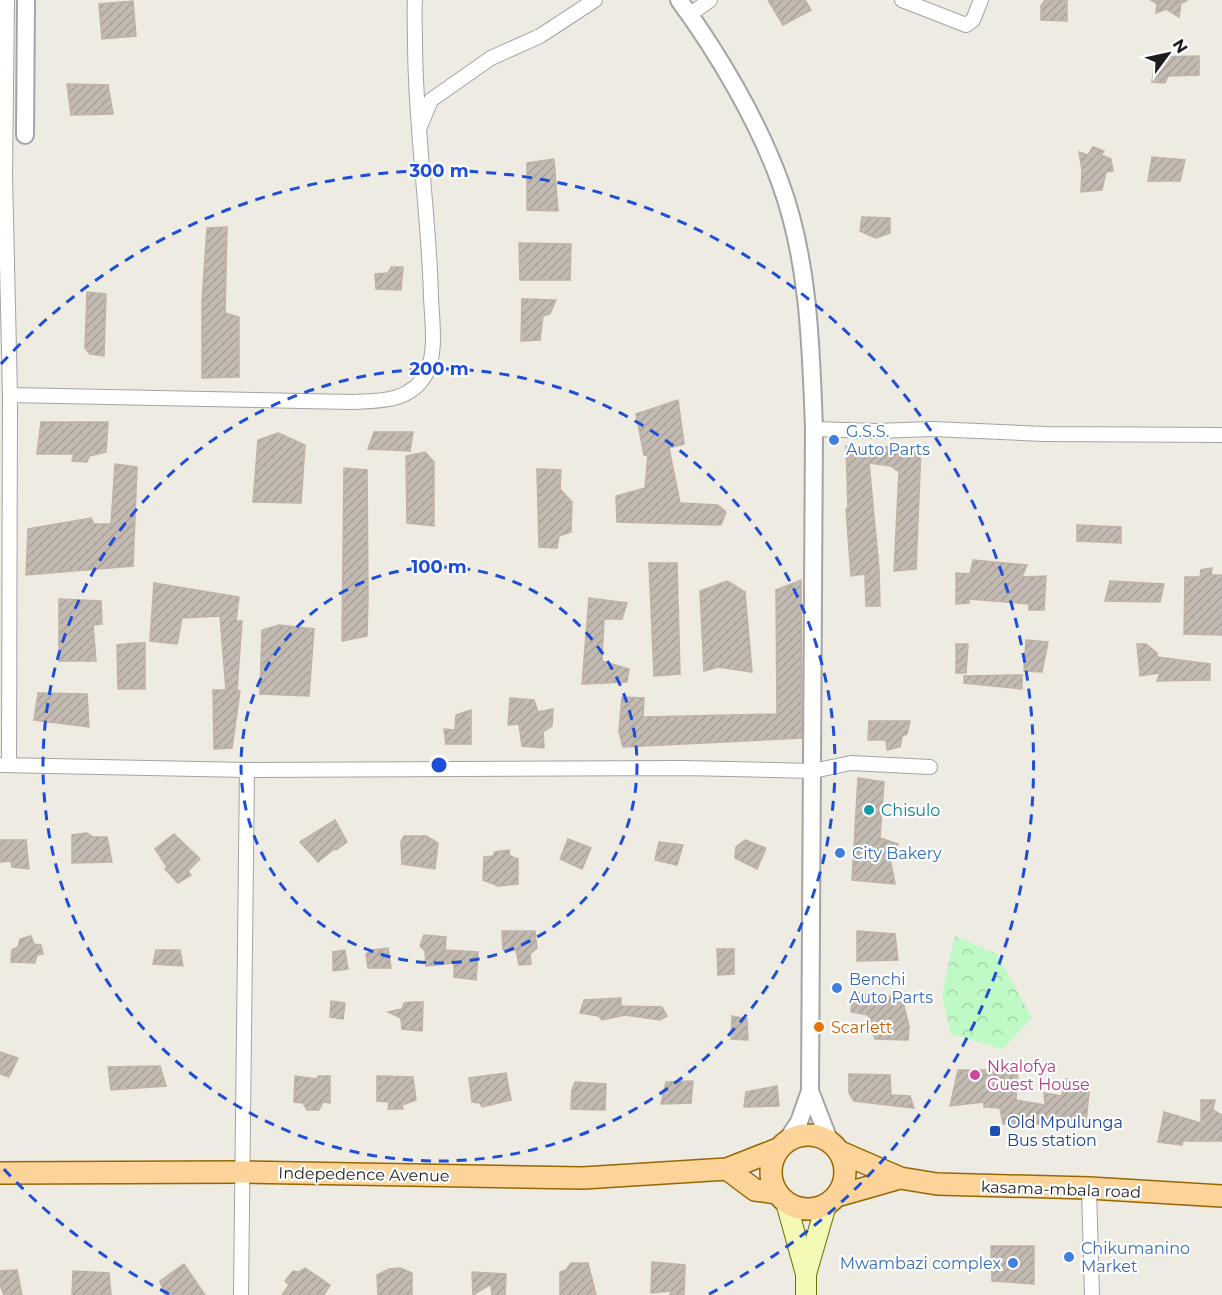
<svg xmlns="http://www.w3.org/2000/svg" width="1222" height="1295" font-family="Montserrat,sans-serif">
<defs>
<pattern id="park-crowns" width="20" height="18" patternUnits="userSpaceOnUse" patternTransform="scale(1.5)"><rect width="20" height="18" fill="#bff9c5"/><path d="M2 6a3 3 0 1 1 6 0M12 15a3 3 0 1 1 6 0" fill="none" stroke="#a4d5a9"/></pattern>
<pattern id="building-hatch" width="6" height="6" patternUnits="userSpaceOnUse" patternTransform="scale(1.5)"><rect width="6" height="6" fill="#c3bab2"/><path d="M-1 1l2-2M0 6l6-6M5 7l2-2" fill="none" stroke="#a79f99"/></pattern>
</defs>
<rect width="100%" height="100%" fill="#eeebe3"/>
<path fill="url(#park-crowns)" d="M955 936 997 954 1032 1018 1003 1049 951 1034 942 995Z"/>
<path fill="url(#building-hatch)" stroke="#c0b2a5" stroke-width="1.5" d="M768 0H805L811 10 783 25Z
M1045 0H1067V21L1041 20V6Z
M1151 0H1187V1L1181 3 1179 17 1166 9 1156 13 1157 4Z
M133 1 136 36 102 39 99 4Z
M1199 56V75L1168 76 1165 83 1152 82 1155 57Z
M67 84 108 85 113 114 71 115Z
M1093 147 1104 151 1101 155 1111 159 1113 171 1106 172 1102 190 1081 192 1082 170 1079 152 1088 155Z
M1152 157 1185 160 1180 181H1148Z
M554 159 558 211 527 210V163Z
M862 217 890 218V233L876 238 860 231Z
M227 227 225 313 239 317V377L202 378V301L207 228Z
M519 243 571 244 570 280H520Z
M391 267H403L401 290 376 289 375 274 388 273Z
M87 292 106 294 104 356 90 354 85 348Z
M522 299 556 300 550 314 543 316 540 340 521 341Z
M678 400 684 444 669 448 680 503 718 505 726 512 721 525 617 522 616 496 645 488 648 454 644 455 636 414Z
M41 422H108L106 452 89 456 87 462 72 461 74 454H37Z
M374 432H413L410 451 368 449Z
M278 433 305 445 301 503 253 502 258 440Z
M846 446 873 449 874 447H921L916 569 894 571 899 472 891 466 869 463 879 569 880 606H866L865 574 851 576 846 509H848Z
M425 452 434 462V526L407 523 406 456Z
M115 464 137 467 133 566 26 575 28 529 91 518 94 524H111Z
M344 468 367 470 368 598 367 636 342 641Z
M537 469 561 470 560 489 572 502 571 532 559 536 557 548 539 547Z
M1077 525 1121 527V543L1077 541Z
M973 560 1027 565 1022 577 1046 576 1044 610H1029V604L969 599V603L956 604V573L970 574Z
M649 563H677L680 674 654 676Z
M1212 568 1211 575H1222V635L1184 634 1185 577H1200L1201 570Z
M801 580 802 738 623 747 619 732 622 697 644 698 643 717 777 714 776 590Z
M727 581 745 592 752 672 719 667 704 671 700 591Z
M1110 581 1164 584 1160 602 1105 601Z
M154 583 239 597 236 621H242L237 690 240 691 232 748 214 749 213 690H226L220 616 182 618 177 644 150 641Z
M589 598 627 603 622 619H604L602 661 629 669 627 682 582 684Z
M59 599 101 601 102 624 93 625 96 661H59Z
M279 625 314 629 309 696 260 694 262 630Z
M1026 640 1048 642 1042 672 1024 671Z
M135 643H145V689H118L117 645Z
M956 644H968L966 673H956Z
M1137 644H1146L1157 653V657L1210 664V680L1157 681 1160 673 1140 676Z
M1022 675V689L964 683V676Z
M38 693 87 694 89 727 34 720Z
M510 698 534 700 538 712 553 709 552 726 543 732 544 748 522 746 519 724 508 725Z
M471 710V744H446L444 729 455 730 456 715Z
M869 721H910L907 734 902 736 900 747 887 750 886 740H868Z
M858 778 884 782 880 838 898 844 895 857 890 858 895 884 852 880Z
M335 820 347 842 336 850 334 849 318 862 300 842Z
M87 833 93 837H107L112 862 72 863V835Z
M174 834 200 859 188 871 191 875 178 883 165 869 167 867 155 849Z
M404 836H426L438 843 435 869 402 864 401 842Z
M568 839 591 848 582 869 560 859Z
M0 840H26L29 869 12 867 11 861 0 862Z
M745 840 766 848 757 869 735 858 736 847Z
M659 842 683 845 677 865 655 860Z
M509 850 510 856 518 859V884L498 886 483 880 484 857 493 856 495 852Z
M502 931H535L537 948 530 954 531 964 519 965 516 950H503Z
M857 931 895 934 898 960 857 961Z
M424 935 446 937 445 950 478 952 476 980 454 977V963L426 966 425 951 420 946Z
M31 936 34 944 41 945 43 954 37 955 35 963 11 962 12 950 18 947 20 939Z
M388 948 391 968H368L366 954 373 950Z
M717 949H734V974L718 975Z
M156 950H180L183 966 153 964Z
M345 950 348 969 333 971V952Z
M853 992 902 998 909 1026 908 1040 875 1039 868 1015 851 1012Z
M621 998V1006L662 1007 667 1016 660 1020 625 1015 602 1020 599 1016 580 1013 584 1000Z
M331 1001 345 1003 343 1019 330 1017Z
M412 1002H423L422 1031 402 1029 401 1018 388 1012 402 1009 404 1003Z
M732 1016 747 1019 748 1040 731 1039Z
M0 1052 18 1058 9 1077 0 1074Z
M160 1066 166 1086 111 1090 108 1067Z
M958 1070H1018L1016 1100 1045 1105 1044 1093 1062 1096 1064 1079 1090 1082 1086 1122 1056 1119 1055 1124H1003L1000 1108 984 1107V1102L950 1106Z
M506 1073 511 1100 482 1107 480 1103 472 1102 469 1078Z
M849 1074 890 1075 891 1095 910 1096 914 1108 854 1101 849 1093Z
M295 1076 317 1079 318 1076H330V1103L323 1102 319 1110H307L303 1103 294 1102Z
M377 1076 413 1077 416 1100 402 1105 403 1109H388L389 1102 377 1101Z
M693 1081 691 1103 661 1104 666 1082Z
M575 1082 606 1084 605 1110 571 1109 572 1090Z
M777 1086 779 1106 744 1107 746 1092Z
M1201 1100H1215L1213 1110 1222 1115V1141H1183L1182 1145 1158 1142 1164 1112 1201 1123Z
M991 1246H1034V1284L992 1281Z
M652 1262 685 1265 684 1295H670L671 1291 651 1293Z
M571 1263H588L596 1295H560V1272L566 1270Z
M184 1264 205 1295H165L160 1281Z
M305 1268 330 1285 324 1295H282L289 1285 285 1281 293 1271 299 1272Z
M400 1268 412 1273V1295H378L377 1275 389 1269Z
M17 1270 22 1295H4L0 1285V1271Z
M73 1271 109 1273 111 1295H72Z
M472 1272 506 1274 505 1295H492L491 1284 473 1295Z"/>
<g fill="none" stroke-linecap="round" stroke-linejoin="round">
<defs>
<path id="minor" d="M7 0 5 176 10 395 9 765
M902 0 966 25 973 20 981 0
M689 15 710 0
M419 129 431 100 491 58 540 36 595 0
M10 395 353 402C380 401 410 402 426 374 437 353 432 321 431 297 429 212 415 127 415 41 415 27 414 14 415 0
M814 429 876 431 932 429 1044 434 1222 435
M0 765 247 770 683 768 813 771 851 763 930 767
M1089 1188 1092 1295
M241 1295 247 770"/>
<path id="tertiary" d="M679 0C718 53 758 121 780 182 809 260 811 347 814 429L810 1091 829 1140
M25 135 26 0
M787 1140 799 1122 810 1091"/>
<path id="secondary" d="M786 1202 806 1274V1295
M806 1274 826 1205"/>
<path id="primary" d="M771 1172a37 37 0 1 1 74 0a37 37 0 1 1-74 0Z
M840 1152 900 1178 937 1184 1089 1188 1222 1196
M727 1169 755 1190 777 1193
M0 1173 242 1172 583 1178 727 1169 778 1149
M837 1196 900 1178"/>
</defs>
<use href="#minor" stroke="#a4a4a4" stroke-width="16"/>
<use href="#tertiary" stroke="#a4a4a4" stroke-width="20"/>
<use href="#secondary" stroke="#657305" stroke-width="22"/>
<use href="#primary" stroke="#966800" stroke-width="24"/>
<use href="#minor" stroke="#fff" stroke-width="14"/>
<use href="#tertiary" stroke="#fff" stroke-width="16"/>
<use href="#secondary" stroke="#f4f9b6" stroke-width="20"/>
<use href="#primary" stroke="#fcd49a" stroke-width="21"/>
</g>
<g fill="none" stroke="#1d4ed8" stroke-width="3" stroke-dasharray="10 8">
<circle cx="439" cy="765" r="198"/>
<circle cx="439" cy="765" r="396"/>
<path d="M169 1294A594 594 0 0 1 1 1166M1 364A594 594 0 1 1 709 1294"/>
</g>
<g fill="#3f7fe0" stroke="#fff" stroke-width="2">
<circle cx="834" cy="440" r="6"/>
<circle cx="840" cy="853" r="6"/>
<circle cx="837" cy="988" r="6"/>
<circle cx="1069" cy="1257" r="6"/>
<circle cx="1013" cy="1263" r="6"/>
</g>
<circle fill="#0f9aa8" stroke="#fff" stroke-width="2" cx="869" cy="810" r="6"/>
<circle fill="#e8710a" stroke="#fff" stroke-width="2" cx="819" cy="1027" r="6"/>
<circle fill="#d1479c" stroke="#fff" stroke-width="2" cx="975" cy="1075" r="6"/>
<rect fill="#1a4fb4" stroke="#fff" stroke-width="2" x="989" y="1125" width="12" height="12" rx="3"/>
<g text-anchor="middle" stroke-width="4.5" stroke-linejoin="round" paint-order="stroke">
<g font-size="16" fill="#366cbe" stroke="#fff" text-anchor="start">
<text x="846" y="437">G.S.S.<tspan x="846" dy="18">Auto Parts</tspan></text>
<text x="852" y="859">City Bakery</text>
<text x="849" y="985">Benchi<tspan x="849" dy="18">Auto Parts</tspan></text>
<text x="1081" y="1254">Chikumanino<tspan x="1081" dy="18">Market</tspan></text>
<text x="1001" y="1269" text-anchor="end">Mwambazi complex</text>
</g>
<g font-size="16" fill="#0d838f" stroke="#fff" text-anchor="start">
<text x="881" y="816">Chisulo</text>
</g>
<g font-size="16" fill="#c56008" stroke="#fff" text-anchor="start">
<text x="831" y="1033">Scarlett</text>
</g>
<g font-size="16" fill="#b23c85" stroke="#fff" text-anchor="start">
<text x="987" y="1072">Nkalofya<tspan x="987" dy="18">Guest House</tspan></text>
</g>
<g font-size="16" fill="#164399" stroke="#fff" text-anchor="start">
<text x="1007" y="1128">Old Mpulunga<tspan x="1007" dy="18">Bus station</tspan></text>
</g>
<g font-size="16" fill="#1d1d1d" stroke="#fff">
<text transform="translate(364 1174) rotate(1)" y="6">Indepedence Avenue</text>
<text transform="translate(1061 1189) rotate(2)" y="6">kasama-mbala road</text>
</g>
</g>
<circle cx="439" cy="765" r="9" fill="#1d4ed8" stroke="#fff" stroke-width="3"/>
<g font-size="18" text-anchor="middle" font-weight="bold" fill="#1d4ed8" stroke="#fff" stroke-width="4.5" stroke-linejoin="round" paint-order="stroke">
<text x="439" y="177">300 m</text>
<text x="439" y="375">200 m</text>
<text x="439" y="573">100 m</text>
</g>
<g transform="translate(1168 54) rotate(57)" stroke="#ffffff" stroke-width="4.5" paint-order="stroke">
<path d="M0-4.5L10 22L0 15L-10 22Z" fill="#1d1d1d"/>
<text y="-9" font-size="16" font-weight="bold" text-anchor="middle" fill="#1d1d1d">N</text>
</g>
</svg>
